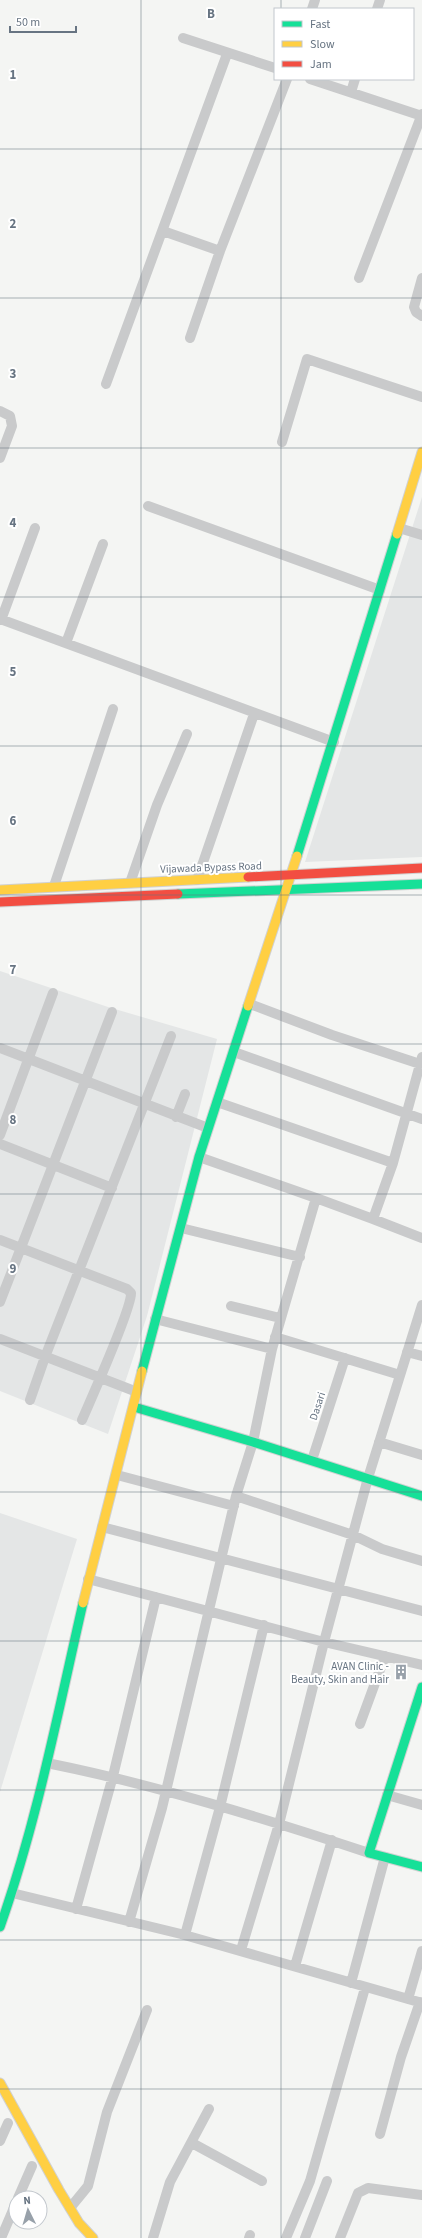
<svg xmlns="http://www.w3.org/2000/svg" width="422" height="2238" font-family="'Source Sans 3',sans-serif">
<rect width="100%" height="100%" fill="#f4f5f3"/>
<path fill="#e4e6e6" d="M422 497V857L305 862Z
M0 971 108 1007 217 1039 147 1316 108 1434 0 1391Z
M0 1513 77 1539 0 1792Z"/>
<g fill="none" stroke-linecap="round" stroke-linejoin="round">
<defs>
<path id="fast" d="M297 856 397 534
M178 894 422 884
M142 1371 199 1157 248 1006
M134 1407 253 1442 422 1496
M422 1687 369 1853 422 1867
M0 1927C37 1822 58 1712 83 1603"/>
<path id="slow" d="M397 534 422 452
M0 890 248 877
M248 1006 297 856
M83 1603 142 1371
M0 2083 59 2190 79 2223 93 2238"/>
<path id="jam" d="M248 877 422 868
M0 902 178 894"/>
</defs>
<use href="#fast" stroke="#d0d1d1" stroke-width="11"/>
<use href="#slow" stroke="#d0d1d1" stroke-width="11"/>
<use href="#jam" stroke="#d0d1d1" stroke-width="11"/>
<path stroke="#c9cacb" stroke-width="10" d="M312 9 315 0
M377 9 380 0
M183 38 275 68
M310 79 422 116
M351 92 355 79
M163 231 220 251
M359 278 422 114
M422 278 414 307 416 312 422 316
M190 338 220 251 287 79
M106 384 227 54
M0 411 10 416 12 426 0 458
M282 442 307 359 422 397
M148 506 380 590
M399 528 422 535
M0 619 334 742
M1 620 35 528
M66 643 103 544
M197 880 254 714
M130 883 157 805 187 734
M54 886 113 709
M250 1004 332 1035 420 1064
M0 1048 208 1128
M234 1052 422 1119
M422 1057 393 1163 373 1219 422 1238
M217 1102 393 1163
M176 1117 185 1094
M0 1135 53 993
M0 1144 112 1188
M199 1157 316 1198
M181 1228 300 1257
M0 1240 127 1289 131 1293C132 1308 91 1399 82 1420
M0 1302 112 1012
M231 1306 280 1318
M155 1319 272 1349
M275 1337 400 1375
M0 1339 137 1392
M407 1352 422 1356
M30 1400 45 1357 171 1036
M379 1442 422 1455
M312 1460 345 1358
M117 1475 234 1506
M236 1496 353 1535 382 1549 422 1561
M102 1527 422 1611
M88 1579 324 1642 422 1665
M360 1724 385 1656
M47 1763C156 1785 263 1818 369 1853
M387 1795 422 1805
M12 1893 181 1934 422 2003
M76 1909 113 1776 156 1597
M129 1922 162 1808 236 1496 253 1442 272 1349 316 1198 373 1219
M185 1935 220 1807 264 1625
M241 1950 279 1824 324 1642 368 1478 422 1305
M295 1966 332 1840
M351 1983 385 1857
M408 1999 422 1951
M380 2134 401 2057 420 2002
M0 2141 8 2123
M192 2143 262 2181
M18 2198 32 2166
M70 2208 88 2186 107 2112 147 2010
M1 2238 16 2203
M153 2238 170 2182 209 2109
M249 2238 250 2235
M286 2238 310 2181 365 1988
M305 2238 327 2181
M340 2238 358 2193 368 2188 422 2195"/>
<use href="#fast" stroke="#16e098" stroke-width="9"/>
<use href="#slow" stroke="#ffcf43" stroke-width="9"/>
<use href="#jam" stroke="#f24e42" stroke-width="9"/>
</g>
<path fill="none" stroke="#677482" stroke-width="1" stroke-opacity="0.55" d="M141 0V2238M281 0V9M281 79V2238M0 149H422M0 298H422M0 448H422M0 597H422M0 746H422M0 895H422M0 1044H422M0 1194H422M0 1343H422M0 1492H422M0 1641H422M0 1790H422M0 1940H422M0 2089H422"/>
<defs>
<symbol id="building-bare" viewBox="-9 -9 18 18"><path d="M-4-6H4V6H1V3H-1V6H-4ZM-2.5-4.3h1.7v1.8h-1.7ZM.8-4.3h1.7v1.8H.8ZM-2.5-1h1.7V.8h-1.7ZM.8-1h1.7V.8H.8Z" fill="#98a1aa" stroke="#fff" stroke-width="2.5" paint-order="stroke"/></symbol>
</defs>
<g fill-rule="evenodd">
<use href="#building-bare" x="390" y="1661" width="22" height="22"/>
</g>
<g text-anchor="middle" stroke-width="4" stroke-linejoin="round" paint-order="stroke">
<g font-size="11" fill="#677482" stroke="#fff">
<text transform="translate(211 867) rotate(-2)" y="4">Vijawada Bypass Road</text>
<text transform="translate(317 1406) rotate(-72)" y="4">Dasari</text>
</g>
<g font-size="11" fill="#677482" stroke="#fff" text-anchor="end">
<text x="389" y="1670">AVAN Clinic -<tspan x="389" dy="13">Beauty, Skin and Hair</tspan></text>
</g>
</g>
<g font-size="13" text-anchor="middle" font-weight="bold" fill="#677482" stroke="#fff" stroke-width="4" stroke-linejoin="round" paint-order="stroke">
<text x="211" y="18">B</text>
<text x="13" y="79">1</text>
<text x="13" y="228">2</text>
<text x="13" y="378">3</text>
<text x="13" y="527">4</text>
<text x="13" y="676">5</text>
<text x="13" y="825">6</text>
<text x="13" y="974">7</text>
<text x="13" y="1124">8</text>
<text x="13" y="1273">9</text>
</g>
<rect x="274" y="8" width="140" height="72" fill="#ffffff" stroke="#c2c7cd"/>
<rect x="282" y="21" width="20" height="6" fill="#16e098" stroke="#c2c7cd"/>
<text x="310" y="28" font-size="12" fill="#677482">Fast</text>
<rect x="282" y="41" width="20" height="6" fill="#ffcf43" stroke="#c2c7cd"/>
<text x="310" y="48" font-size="12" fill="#677482">Slow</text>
<rect x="282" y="61" width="20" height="6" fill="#f24e42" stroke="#c2c7cd"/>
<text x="310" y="68" font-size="12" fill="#677482">Jam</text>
<g transform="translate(28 2210) rotate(355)"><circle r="19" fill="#ffffff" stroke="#c2c7cd"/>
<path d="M0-3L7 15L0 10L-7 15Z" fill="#98a1aa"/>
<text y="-6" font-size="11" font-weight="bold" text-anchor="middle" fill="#677482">N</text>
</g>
<path d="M10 26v6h66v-6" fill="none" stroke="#677482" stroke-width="2"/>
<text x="16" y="26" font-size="12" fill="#677482" stroke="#ffffff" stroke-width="3" paint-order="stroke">50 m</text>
</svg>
